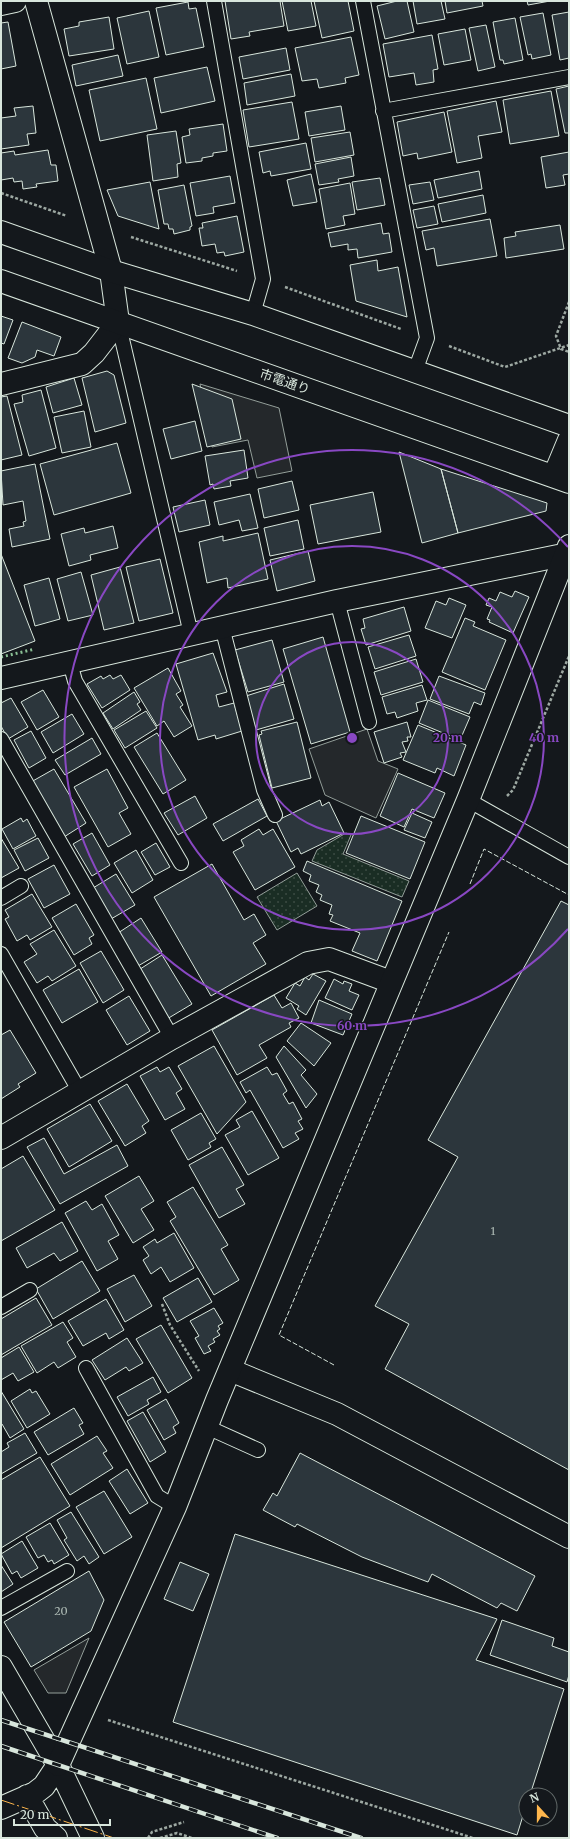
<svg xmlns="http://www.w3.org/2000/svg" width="570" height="1839" font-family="Merriweather,'Noto Sans JP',serif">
<defs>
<pattern id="garden-dots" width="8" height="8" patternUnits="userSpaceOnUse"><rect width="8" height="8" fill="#1a2d24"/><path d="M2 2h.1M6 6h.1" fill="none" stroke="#3b4b43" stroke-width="1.8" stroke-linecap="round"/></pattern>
</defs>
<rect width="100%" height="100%" fill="#14181c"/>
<path fill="url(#garden-dots)" stroke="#939e99" d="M346 833 351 835 343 854 409 881 402 897 312 861 317 850Z
M297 873 317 906 277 930 257 897Z"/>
<path fill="#24282b" stroke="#939e99" d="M200 384 279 408 292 471 257 478 248 440 212 447Z
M367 729 378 761 398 769 376 818 325 795 309 749Z
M89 1638 66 1693H48L34 1670Z"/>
<path fill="#2c363c" stroke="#d8e6dc" d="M225 1H280L284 26 249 32 250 36 231 39Z
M282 1H311L316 26 288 31Z
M314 1H348L354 31 322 38Z
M397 1H407L414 32 385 39 377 6Z
M413 1H441L445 19 417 24Z
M445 1H482L483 6 447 13Z
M527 1H550L528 5Z
M188 2 189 9 196 8 204 47 166 55 156 8Z
M149 11 159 57 127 64 117 18Z
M569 12V58L560 60 552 15Z
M543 13 551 55 532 59 531 54 528 55 520 17Z
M109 17 114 49 69 56 64 29 79 26V22Z
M515 18 523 60 504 64 503 60H500L493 22Z
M8 22 16 66 1 69V23Z
M486 25 495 67 478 71 469 28Z
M465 29 471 60 444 65 438 34Z
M432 35 438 69 433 70 434 82 416 85 414 73 389 77 383 44Z
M351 37 359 75 345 78 346 83 319 88 317 79 302 81 295 48Z
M286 48 290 70 243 79 239 57Z
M118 55 123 76 76 86 72 65Z
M207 67 215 101 161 113 154 78Z
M291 74 295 96 247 105 244 83Z
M146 78 157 129 100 141 89 90Z
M569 86V133H565L556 89Z
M551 91 559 136 510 144 503 100Z
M496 101 502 132 478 136 482 158 457 163 447 111Z
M292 102 299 139 249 147 243 110Z
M33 106 36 133 27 134 29 145 1 149V118L16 116 14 108Z
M341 106 345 130 309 136 305 112Z
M444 112 452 152 418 159 417 153 403 156 397 122Z
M223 124 227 151 213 153V156L202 158V161L186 163 182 137 190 135 189 129Z
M176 131 181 163 177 164 178 177 153 181 147 135Z
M350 132 354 155 315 162 311 138Z
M306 143 311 169 271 176 270 171 263 173 259 152Z
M48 150 51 165H56L58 181 36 184 37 187 23 189 22 181 14 182 13 178 1 180V153L14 151 15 155Z
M569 152V174L563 175 565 185 546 188 541 157Z
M351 157 354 176 338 179 339 182 319 185 315 164Z
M479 171 482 189 438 198 434 180Z
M311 174 317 202 293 206 287 180Z
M230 176 235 203 213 207 214 213 196 216 190 183Z
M380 178 385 205 357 210 352 182Z
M150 182 159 229 118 216 107 190Z
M430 182 434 200 413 204 409 185Z
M350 183 355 214 343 216 345 225 326 229 319 189Z
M184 185 192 226 190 227V230L174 234 173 229H169L168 224H164L158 190Z
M483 195 486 213 442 222 438 204Z
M434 206 438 224 417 228 413 210Z
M237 216 244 252 225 256 224 252 217 253 215 244 202 246 199 228H203L202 223Z
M490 219 497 256 437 266 434 248 426 250 422 231Z
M381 223 383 234 389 233 392 252 358 258 357 249 348 250V244L331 247 328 233Z
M560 225 564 249 506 258 504 238 516 236 515 232Z
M377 260 378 271 398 267 407 317 356 301 350 265Z
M1 316 13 320 4 344 1 343Z
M22 322 61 337 54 356 37 350 35 357 22 363 8 358Z
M107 371 114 375 126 423 95 432 82 378Z
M74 378 82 405 53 413 46 387Z
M192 384 232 399 241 439 207 447Z
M41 390 56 448 29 456 14 404 23 402 22 395Z
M7 396 22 455 1 460V397Z
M84 411 91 447 62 453 54 417Z
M195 421 202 451 171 459 163 429Z
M117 443 131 493 54 515 40 464Z
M244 450 248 478 230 481 231 486 214 489 213 484 210 485 205 456Z
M399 452 441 469 458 533 422 543Z
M35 464 50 539 12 547 9 529 24 526 23 522 26 521 23 501 3 505 1 471Z
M441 469 547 503 546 511 458 533Z
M292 481 299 510 264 518 258 489Z
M373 492 381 532 318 544 310 505Z
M250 494 258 528 242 531 239 520 219 525 214 502Z
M205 500 210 525 179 532 173 507Z
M298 520 304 549 270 556 264 528Z
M113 526 118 548 90 555 91 560 69 566 61 534 84 528 85 533Z
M258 533 268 579 228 588 227 578 207 583 199 542 223 536V541Z
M308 551 315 581 277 591 270 560Z
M1 554 35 641 1 654Z
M160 559 173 613 139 621 126 567Z
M120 567 134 623 104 630 91 575Z
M81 572 93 615 68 621 57 579Z
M49 578 60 619 35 626 24 585Z
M515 591 529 597 513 633 489 622 490 620 487 619 492 607 486 605 489 598 496 601 500 592 512 597Z
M449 598 466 605 452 638 425 628 436 601 446 605Z
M404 607 411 631 366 645 361 629 365 628 363 619Z
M465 618 475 622 473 626 506 640 485 690 442 672Z
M409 635 416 656 375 669 368 647Z
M323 637 350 732 311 744 283 649Z
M272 640 284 682 248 692 235 650Z
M213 653 227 692 216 695 219 707 234 703 242 731 216 739 215 735 198 740 176 664Z
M416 659 423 682 381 695 374 672Z
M168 668 181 691 176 694 183 705 180 707 192 726 174 737 164 721 157 726 134 688Z
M110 675 113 679 121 675 130 690 102 708 87 684 101 676 103 679Z
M439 676 485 693 481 705 474 702 469 714 430 699Z
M284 684 294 719 256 730 246 696Z
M422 685 427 700 416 703 418 711 397 718 395 712 387 714 382 697Z
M43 690 59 717 37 730 21 702Z
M134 692 140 702 137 704 141 710 113 729 103 713Z
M11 698 28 727 8 739 1 726V703Z
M428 700 470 717 460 740 419 723Z
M146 711 157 728 125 748 114 730Z
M72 714 84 734 53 753 41 732Z
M297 722 311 778 272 788 259 735 262 734 261 731Z
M407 722 411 737H407L408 741 402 742 406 752 400 753 402 757 384 763 374 732Z
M418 725 466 745 454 776 437 768 435 773 403 760Z
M31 731 46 758 29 768 14 740Z
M157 733 186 780 163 794 134 747Z
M92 738 101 754 65 775 55 760Z
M54 769 86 823 64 837 31 782Z
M107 769 128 808 119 813 131 834 108 847 74 787Z
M398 773 445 793 434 818 412 809 404 827 380 816Z
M195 796 207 818 178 835 164 813Z
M258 799 267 816 223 841 213 824Z
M320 800 322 806 329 802 344 833 301 854 298 848 291 852 276 821Z
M412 813 432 822 425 838 404 830Z
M361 816 425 842 410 879 346 853Z
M21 818 23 822 27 819 36 836 13 849 2 829Z
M259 829 263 835 273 829 295 867 255 890 233 852 244 846 241 840Z
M92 833 110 865 92 876 73 844Z
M1 838 19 868 1 878Z
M38 838 49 858 25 871 14 850Z
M156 843 170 867 155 875 141 852Z
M136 850 153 880 132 893 114 863Z
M307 861 402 901 377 961 352 951 360 933 330 921 333 915 329 914 332 905 320 900 322 895 316 892 319 885 309 881 311 875 303 871Z
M212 864 244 920 254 914 266 935 253 943 266 964 211 996 154 897Z
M54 865 70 894 44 908 28 879Z
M116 874 135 905 111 919 93 888Z
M32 894 52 927 30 940 27 935 17 941 5 919 9 917 5 910Z
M561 901 569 905V1470L385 1369 409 1324 375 1306 458 1157 428 1140Z
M76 904 94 935 89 938 92 944 74 955 52 918Z
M141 918 162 952 138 966 118 933Z
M54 930 76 966 52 981 48 976 37 983 24 962 37 954 30 944Z
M101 951 124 990 103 1003 80 963Z
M162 955 192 1004 167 1019 137 971Z
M79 969 98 1002 62 1023 43 990Z
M313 974 326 981 306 1015 297 1009 299 1006 286 998 295 983 300 986 305 977 309 980Z
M334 979 343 984 344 981 352 984 349 991 359 995 352 1010 325 998Z
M274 995 282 1008 291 1003 299 1018 289 1023 291 1027 259 1045 267 1058 237 1075 212 1030Z
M129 996 150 1031 127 1045 106 1010Z
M319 1000 352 1014 343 1035 311 1023Z
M301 1023 331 1043 314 1066 287 1041Z
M10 1030 36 1073 18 1084 20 1087 1 1099V1035Z
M214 1046 246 1102 217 1134 178 1066Z
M284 1046 306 1070 301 1075 317 1094 306 1108 276 1057Z
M157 1067 160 1072 169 1067 182 1089 176 1093 185 1109 165 1120 140 1076Z
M267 1067 272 1075 277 1073 287 1091 283 1094 289 1104 293 1102 302 1119 298 1121 303 1129 295 1133 299 1139 283 1148 250 1090 246 1093 240 1082Z
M127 1084 149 1121 142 1126 146 1133 125 1146 98 1101Z
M90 1104 112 1141 69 1167 47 1129Z
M252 1111 279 1158 248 1175 225 1135 240 1127 236 1120Z
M201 1113 216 1139 209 1143 211 1147 188 1160 171 1130Z
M44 1138 64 1174 117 1145 128 1166 60 1204 27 1147Z
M222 1147 244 1185 236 1189 245 1204 219 1218 189 1165Z
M23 1156 55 1210 1 1241V1169Z
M139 1176 154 1201 141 1209 154 1230 133 1243 105 1196Z
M193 1187 228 1245 221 1249 239 1280 214 1295 170 1221 176 1217 167 1202Z
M86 1201 92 1210 102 1204 119 1235 108 1241 118 1259 97 1271 65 1213Z
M62 1222 78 1251 60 1261 54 1253 27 1268 16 1248Z
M174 1233 194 1268 170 1282 161 1267 151 1274 143 1260 149 1256 143 1247 155 1239 157 1243Z
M82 1261 100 1291 53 1319 36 1289Z
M134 1275 152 1306 125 1322 107 1289Z
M198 1278 212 1302 177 1322 163 1298Z
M36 1298 52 1325 1 1355V1319Z
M106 1299 124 1330 109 1339 106 1333 83 1346 68 1321Z
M214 1308 223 1323 218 1326 220 1329 217 1331 220 1335 213 1339 215 1342 208 1346 211 1351 204 1354 195 1338 199 1336 190 1321Z
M63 1322 73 1338 67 1342 76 1357 58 1368 54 1362 37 1373 21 1346Z
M161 1325 192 1378 168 1393 136 1339Z
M127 1338 143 1363 129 1371 126 1367 105 1380 92 1360Z
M19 1347 34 1372 18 1381 13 1373 1 1380V1358Z
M153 1377 161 1392 147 1400 149 1404 128 1416 117 1397Z
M30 1389 32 1393 36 1391 50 1414 27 1428 11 1401Z
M1 1391 24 1429 10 1438 2 1424 1 1425Z
M166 1399 179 1423 173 1427 176 1433 164 1440 147 1410Z
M74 1408 83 1423 79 1425 84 1434 48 1455 34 1432Z
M143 1412 166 1452 150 1462 127 1421Z
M25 1433 37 1453 1 1474V1452L9 1447 7 1443Z
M97 1436 107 1451 103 1453 113 1468 70 1495 51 1464Z
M300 1453 535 1576 517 1611 501 1603 497 1608 432 1574 428 1582 362 1557 297 1524 295 1527 263 1510 273 1493 277 1496Z
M40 1457 70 1506 1 1548V1480Z
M127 1469 148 1503 130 1514 109 1481Z
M104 1491 132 1537 104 1554 76 1507Z
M71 1512 99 1557 89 1564 84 1556 77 1561 64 1540 67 1538 57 1520Z
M50 1523 69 1555 54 1564 52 1560 48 1562 44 1555 38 1558 26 1537Z
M235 1534 497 1619 476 1660 564 1689 530 1795H526V1806L517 1835 173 1722Z
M22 1541 38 1568 21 1578 17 1571 12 1574 1 1554Z
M180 1562 209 1574 193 1611 164 1599Z
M1 1565 13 1584 1 1592Z
M89 1571 104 1600 91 1631 31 1667 4 1622Z
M502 1620 554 1638 552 1646 569 1652V1675L567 1682 490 1655Z"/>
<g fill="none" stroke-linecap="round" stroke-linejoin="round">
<defs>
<path id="service" d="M214 1 263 279 253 314
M363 1 427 338 415 371
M383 111 569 77
M118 322 191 634
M337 601 369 722
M222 627 264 790 275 815
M70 663 75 681 181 863
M1 739 172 1038
M468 800 569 857
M1 898 21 886
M1 954 80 1092
M1 1307 30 1290
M86 1368 157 1496 175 1507
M207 1427 258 1450
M1 1608 67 1571"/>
<path id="minor" d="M1 4 15 1
M1 384 82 364 94 353 118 322 111 271 36 1
M1 678 337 601 558 556 563 557
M1 1138 172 1038 308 963 329 959 391 982
M230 1370 337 1414 569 1537
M1 1667 58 1765 93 1838
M27 1796 45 1828 56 1838
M1 1808 35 1793 44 1786 58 1765"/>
<path id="tertiary" d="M1 232 111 271 253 314 569 426
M1 281 569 482
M554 476 569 440
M58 1765 175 1507 217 1400 468 800 569 546"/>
</defs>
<use href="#service" stroke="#d8e6dc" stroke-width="16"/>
<use href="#minor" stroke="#d8e6dc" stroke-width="24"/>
<use href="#tertiary" stroke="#d8e6dc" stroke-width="24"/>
<path stroke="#9da8a2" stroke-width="2.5" stroke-dasharray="3 2" stroke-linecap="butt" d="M1 193 67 216
M131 237 237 271
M285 287 401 329
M569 302 556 336 561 349 569 352
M449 346 505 367 569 345
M507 796 513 790 569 656
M162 1304 170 1325 199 1371
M108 1720 473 1838
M148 1838 152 1832 184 1822
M160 1838 177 1833 192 1838"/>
<use href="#service" stroke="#14181c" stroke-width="14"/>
<use href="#minor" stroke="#14181c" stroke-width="22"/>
<use href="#tertiary" stroke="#14181c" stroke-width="22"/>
<defs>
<path id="rail" d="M1 1720 361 1838
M1 1746 277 1838"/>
</defs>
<use href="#rail" stroke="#d8e6dc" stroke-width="4.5"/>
<use href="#rail" stroke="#14181c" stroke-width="3" stroke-dasharray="9" stroke-linecap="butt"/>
<path stroke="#8ac095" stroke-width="3" stroke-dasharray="2 3" stroke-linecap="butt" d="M1 657 35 649"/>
<path stroke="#d8e6dc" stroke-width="1" stroke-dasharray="5 2" stroke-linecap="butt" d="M470 884 484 849 569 895
M334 1365 279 1335 449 932"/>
<path stroke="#ffb74d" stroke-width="1" stroke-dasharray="14 3 2 3" stroke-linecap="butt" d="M1 1800 114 1838"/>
</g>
<g fill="none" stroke="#8948c3" stroke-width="2">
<circle cx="352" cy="738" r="96"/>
<circle cx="352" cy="738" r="192"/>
<path d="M568 929A288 288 0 1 1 568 547"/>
</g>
<g text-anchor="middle" stroke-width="3" stroke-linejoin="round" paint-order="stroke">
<g font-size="11" fill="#adbab4">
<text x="493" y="1235">1</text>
<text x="61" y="1615">20</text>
</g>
<g font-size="13" fill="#d8e6dc" stroke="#14181c">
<text transform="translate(285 381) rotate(19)" y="5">市電通り</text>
</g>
</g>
<circle cx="352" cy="738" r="6" fill="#8948c3" stroke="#14181c" stroke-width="2"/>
<g font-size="12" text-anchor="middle" font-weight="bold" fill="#8948c3" stroke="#14181c" stroke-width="3" stroke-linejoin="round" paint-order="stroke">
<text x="448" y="742">20 m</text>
<text x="544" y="742">40 m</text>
<text x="352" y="1030">60 m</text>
</g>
<rect width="570" height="1839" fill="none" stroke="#d8e6dc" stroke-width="4"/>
<g transform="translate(538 1807) rotate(339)"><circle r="19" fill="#14181c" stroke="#626a69"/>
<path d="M0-3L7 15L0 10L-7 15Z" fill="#ffb74d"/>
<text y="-6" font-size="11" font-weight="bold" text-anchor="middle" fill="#d8e6dc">N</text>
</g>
<path d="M14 1819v6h96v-6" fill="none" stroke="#d8e6dc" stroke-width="2"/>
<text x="20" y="1819" font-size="12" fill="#d8e6dc" stroke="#14181c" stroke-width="3" paint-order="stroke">20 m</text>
</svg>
